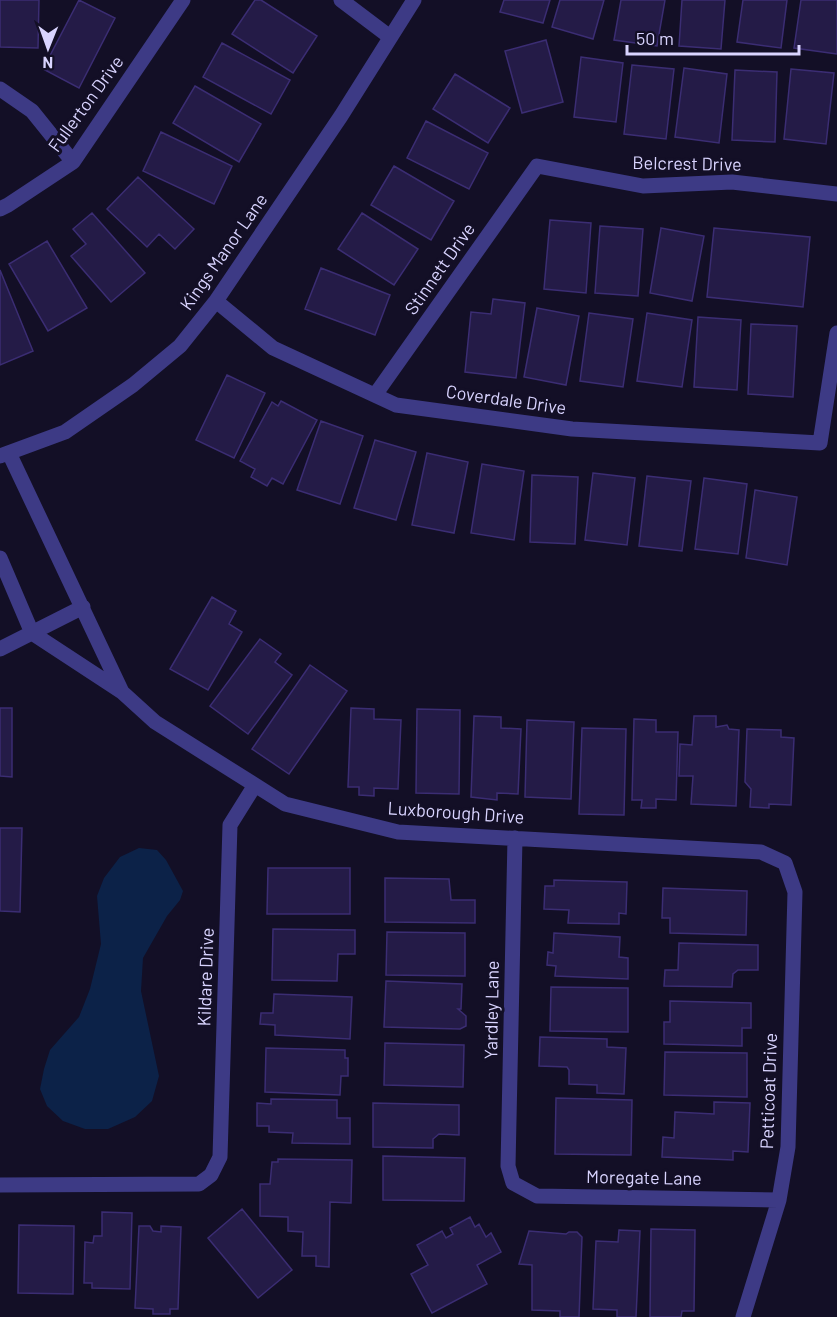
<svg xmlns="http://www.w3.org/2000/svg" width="837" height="1317" font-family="Barlow,sans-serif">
<rect width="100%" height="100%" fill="#130f26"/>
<path fill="#0c2248" d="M139 848 157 850 166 860 183 891 180 900 167 916 143 958 141 991 159 1076 152 1101 135 1117 108 1129H85L63 1121 47 1106 40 1089 44 1069 50 1050 79 1017 90 989 101 944 97 896 104 878 120 857Z"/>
<path fill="#241b47" stroke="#3b2d73" stroke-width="1.5" d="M0 0H39L38 48 0 47Z
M79 0 115 18 79 88 43 69Z
M255 0H261L317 36 293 73 232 34Z
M504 0H550L543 23 500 12Z
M560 0H604L593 39 552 27Z
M621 0H665L657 46 614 40Z
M682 0H725L721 49 679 46Z
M743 0H787L781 48 737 42Z
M801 0H837V54L794 48Z
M546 40 563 102 522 113 505 51Z
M222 43 290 80 271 114 203 77Z
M581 57 623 63 616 122 574 117Z
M632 65 674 69 666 139 624 134Z
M684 68 727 74 719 143 675 137Z
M791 69 834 73 826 144 784 139Z
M735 70 777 72 775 142 732 140Z
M455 74 510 108 488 143 433 109Z
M195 86 261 124 239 162 173 123Z
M426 121 488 153 469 189 407 158Z
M161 132 232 166 214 204 143 171Z
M394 166 454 201 431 240 371 205Z
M138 177 194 229 175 249 159 234 147 247 107 209Z
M92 213 145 273 111 302 71 256 86 244 73 229Z
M362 213 418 249 394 285 338 249Z
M550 220 591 223 586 293 544 289Z
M600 226 643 229 638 296 595 293Z
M661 228 704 236 692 301 650 293Z
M714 228 810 237 803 307 707 297Z
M47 241 87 308 48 331 9 264Z
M321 268 390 295 375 335 305 309Z
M0 270 33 351 0 365Z
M493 299 525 303 516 378 465 372 471 312 491 314Z
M537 308 579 316 566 385 524 377Z
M589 313 633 319 623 387 580 381Z
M647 313 692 320 682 387 637 381Z
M698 317 741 320 737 390 694 387Z
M751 324 797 326 793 397 748 394Z
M227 375 265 393 234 458 196 440Z
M281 401 317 420 283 484 272 478 267 486 251 477 255 469 240 461 272 402 278 406Z
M321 421 363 436 340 504 297 490Z
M375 440 416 452 396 520 354 508Z
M427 453 468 462 454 533 412 525Z
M482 464 524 471 514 540 471 533Z
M593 473 635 478 627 545 585 540Z
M532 475 578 477 575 544 530 542Z
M647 476 691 481 682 551 639 546Z
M704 478 747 484 738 554 695 549Z
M755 490 797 497 787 565 746 558Z
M212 597 236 611 229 624 242 632 208 690 170 669Z
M260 639 281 654 275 662 292 675 248 734 210 706Z
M310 665 347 691 289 774 252 749Z
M0 708H12V777L0 776Z
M351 708 374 709V719L401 720 398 789 374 788V796L359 795V787H348Z
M417 709 460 710 459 794 416 793Z
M474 716 501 717V728L521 729 518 794 497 793V800L471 797Z
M694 716H716V727L727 725 729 729 739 730 736 806 691 804 693 776H679L680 744 692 745Z
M634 719 656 720V732H678L676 800 656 799V808H641L642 800H632Z
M527 720 574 722 571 799 525 797Z
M582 728 626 729 624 815 579 814Z
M747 729 781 730V737L794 738 791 805 769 804V808L750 807 751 789 745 782Z
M0 828H22L20 912 0 911Z
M268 868H350V914H267Z
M385 878 449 879 451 900H475V923L385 922Z
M554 880 627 882 626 914 619 913V924L568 923 569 910 544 909 545 886H554Z
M663 888 747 891 746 935 670 933V918H662Z
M273 929 355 930V954H338L337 981 272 980Z
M387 932 465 933V976L386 975Z
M554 933 620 937 619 957 628 958V979L555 976 556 966 547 965 548 952 553 953Z
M679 943 758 945V970H738L733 974 732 987 664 986 665 970H678Z
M386 981 462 984 461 1009H458L466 1016V1026L460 1029 384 1027Z
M551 987 628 988V1032L550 1031Z
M274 994 352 997 350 1039 275 1035V1025L260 1024 261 1013H273Z
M670 1001 751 1003V1028H742V1046L664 1044V1022H670Z
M540 1037 607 1039V1047L626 1048 624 1094 597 1093V1085L569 1084V1070L567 1067 539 1066Z
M385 1043 464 1045 463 1087 384 1085Z
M266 1048 345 1050V1058H348V1076H341L340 1095 265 1092Z
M665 1052 747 1053V1097L664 1095Z
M556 1098 632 1100 631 1155 555 1154Z
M271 1099 337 1100V1118H350V1144L292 1143 293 1133 269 1132V1126H257V1103L271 1104Z
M714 1102 750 1103 748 1152 733 1151V1160L662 1157 663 1137 674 1138 675 1112 714 1114Z
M373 1103 459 1105V1135L439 1134 433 1139V1148L373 1147Z
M383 1156 465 1158 464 1201 383 1200Z
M278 1159 352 1160 351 1203 330 1202 329 1267 316 1266V1256H302L303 1232 288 1231V1217L260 1216V1184H270L272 1162H278Z
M242 1209 292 1270 258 1298 208 1238Z
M102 1212 132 1213 130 1289 92 1288V1283H84L85 1242 93 1243 94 1236H102Z
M470 1217 475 1227 479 1224 486 1237 491 1233 501 1252 477 1265 487 1284 432 1313 411 1274 428 1265 417 1245 442 1231 446 1238 453 1234 450 1228Z
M19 1225 74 1226 73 1294 18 1293Z
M139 1226H150L153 1231 161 1232V1226L181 1227 178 1309H170V1314H153V1309L135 1308Z
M651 1229 695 1230 694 1311H682L681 1317H650Z
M619 1230 640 1231 636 1317H617V1310L593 1309 596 1241 618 1242Z
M529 1231 566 1234 569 1232H577L582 1237 579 1317H560V1311L532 1310V1265L519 1264Z"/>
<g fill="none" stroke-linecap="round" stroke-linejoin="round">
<path stroke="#3d3a85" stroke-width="15" d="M341 0 390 37
M0 89 32 111 73 162
M0 209 8 205 73 162 183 0
M216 301 273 348 396 405 572 429 820 443 837 333
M375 395 537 166 643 186 732 182 837 194
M0 456 65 432 133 385 180 346 216 301 341 116 414 0
M0 558 32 633 122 692 9 453
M0 649 83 607
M122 692 155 722 285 804 398 832 761 852 785 863 795 892 788 1147 779 1200 743 1317
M515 838 508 1166 513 1183 537 1196 779 1200
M0 1185 199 1184 211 1175 220 1157 230 825 255 785"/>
</g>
<g text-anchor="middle" stroke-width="6" stroke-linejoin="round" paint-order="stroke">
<g font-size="18" fill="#d9d4ff" stroke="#130f26">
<text transform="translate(86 104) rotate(-54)" y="6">Fullerton Drive</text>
<text transform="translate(687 164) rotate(1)" y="6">Belcrest Drive</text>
<text transform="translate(224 252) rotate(-55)" y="6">Kings Manor Lane</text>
<text transform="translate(440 269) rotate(-55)" y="6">Stinnett Drive</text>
<text transform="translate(506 400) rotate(8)" y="6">Coverdale Drive</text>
<text transform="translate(456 813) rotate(4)" y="6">Luxborough Drive</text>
<text transform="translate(206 977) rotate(-88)" y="6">Kildare Drive</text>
<text transform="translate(492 1010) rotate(-89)" y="6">Yardley Lane</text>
<text transform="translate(769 1091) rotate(-88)" y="6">Petticoat Drive</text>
<text transform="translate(644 1178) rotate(1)" y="6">Moregate Lane</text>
</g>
</g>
<g transform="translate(48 48) rotate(181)" stroke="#130f26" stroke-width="4.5" paint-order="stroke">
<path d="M0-4.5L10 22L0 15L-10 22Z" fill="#d9d4ff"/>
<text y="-9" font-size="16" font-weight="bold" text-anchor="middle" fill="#d9d4ff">N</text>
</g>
<path d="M627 45v9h172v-9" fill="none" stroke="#d9d4ff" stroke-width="3"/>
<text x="636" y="45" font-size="18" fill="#d9d4ff" stroke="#130f26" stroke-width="4.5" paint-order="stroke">50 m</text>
</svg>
